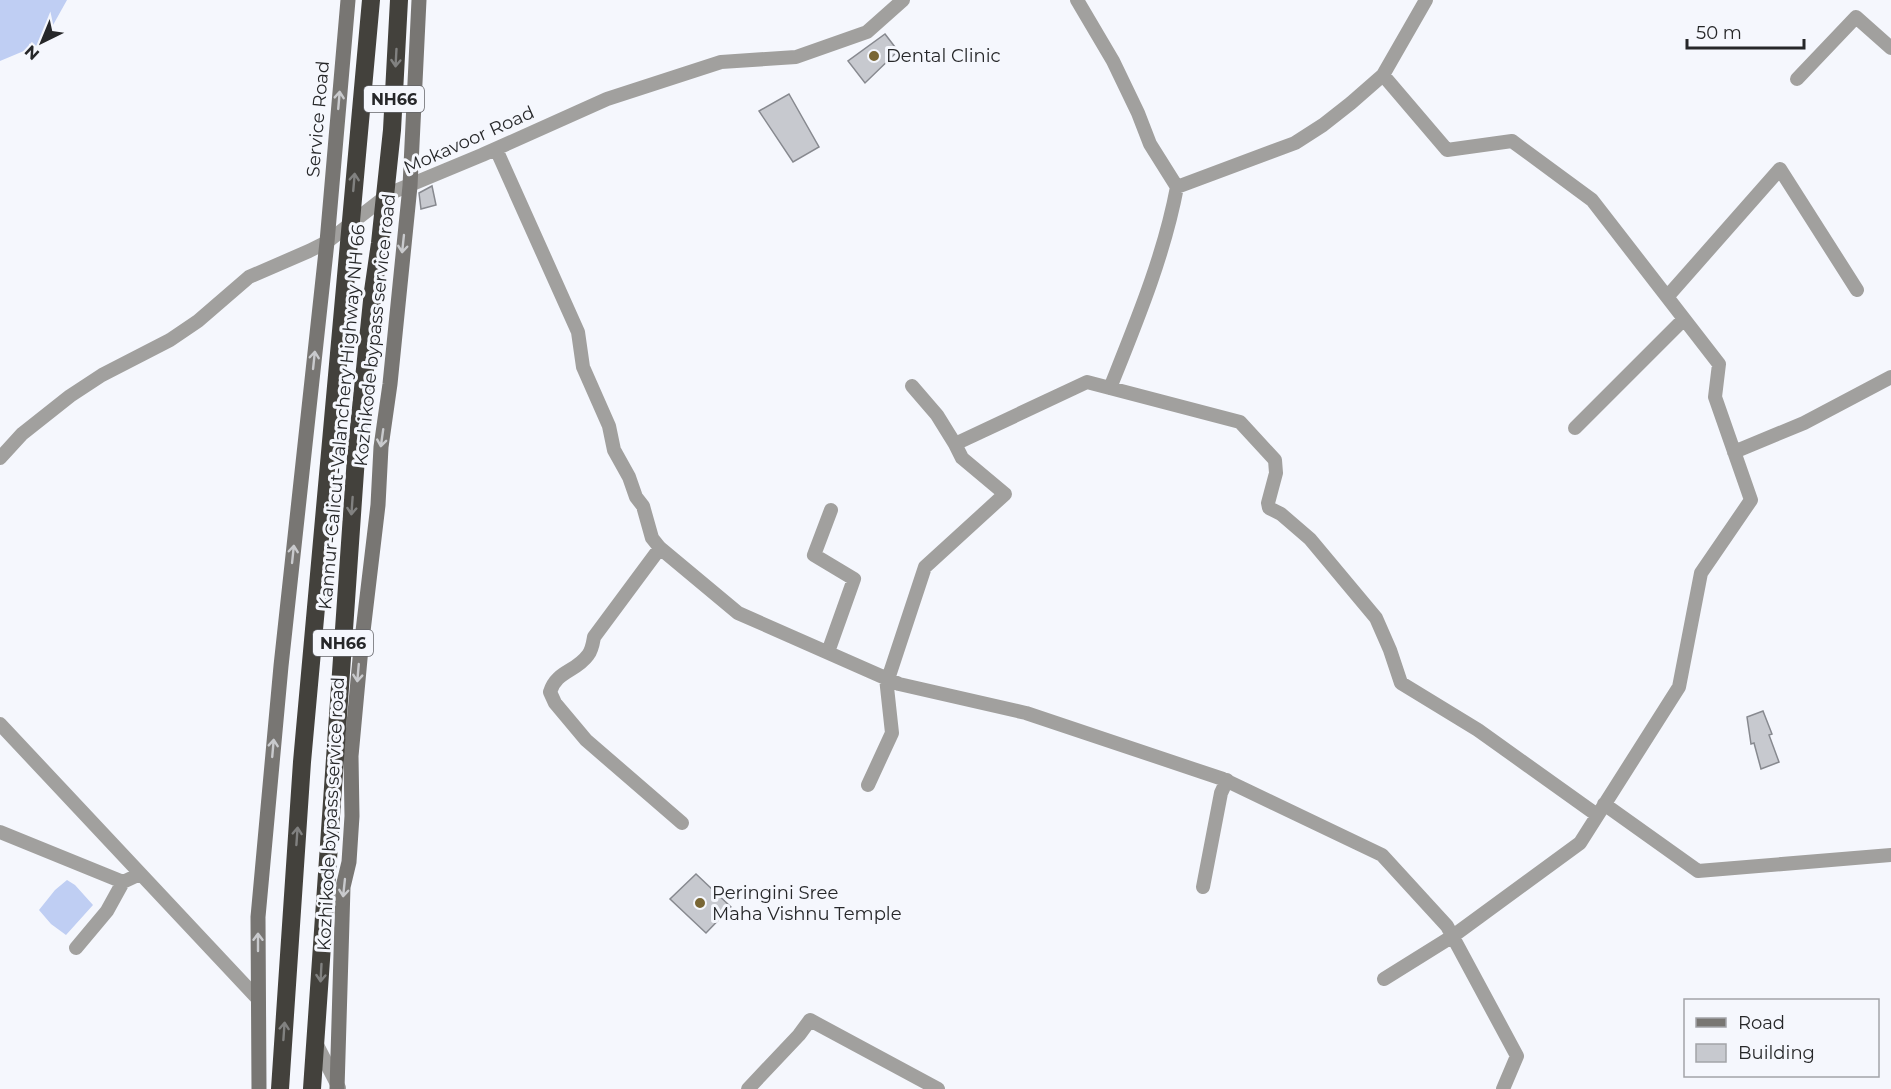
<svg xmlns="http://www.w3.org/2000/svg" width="1891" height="1089" font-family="Montserrat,sans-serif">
<rect width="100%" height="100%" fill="#f5f7fd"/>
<path fill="#bfcef3" d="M0 0H67L43 43 0 61Z
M67 880 75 885 93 905 66 935 51 924 39 910 55 890Z"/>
<path fill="#c7c9cf" stroke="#87898f" stroke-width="1.5" d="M885 34 898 51 865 83 848 61Z
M789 94 819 147 793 162 759 111Z
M432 186 436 205 421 209 419 193Z
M1763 711 1772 734 1769 735 1779 762 1761 769 1754 743 1751 744 1747 717Z
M696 874 731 907 706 933 670 899Z"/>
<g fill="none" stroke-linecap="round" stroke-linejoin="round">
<path stroke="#a1a09e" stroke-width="14" d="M1077 0 1113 61 1138 113 1150 144 1177 187C1164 256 1136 323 1110 388
M1797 79 1856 17 1891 48
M496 149 578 332 583 367 609 426 614 450 629 477 636 497 643 506 652 538 660 548 738 613 899 684 1026 713 1223 779 1382 855 1447 926 1517 1056 1503 1089
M1177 187 1295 143 1323 125 1351 103 1383 75
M1667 297 1780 169 1857 290
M912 386 937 415 955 444
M1575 428 1684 319
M1734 452 1804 423 1891 377
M0 458 22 434 70 396 102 375 170 340 198 321 249 277 309 251 327 242 385 197 393 192 482 155 607 99 721 62 796 57 867 32 903 0
M660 548 594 637C593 643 592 650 588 655 576 672 556 671 550 692L555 703 586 740 682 823
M828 652 854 579 814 555 831 510
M888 679 925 567 1005 494 962 458 955 444 1087 382 1240 422 1275 460 1276 473 1268 503 1269 508 1281 514 1310 539 1376 618 1390 650 1401 683 1478 730 1597 815
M0 724 258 999
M868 785 892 733 886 678
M1604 804 1698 871 1891 855
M0 832 123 882 140 874
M1203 887 1221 793 1227 780
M76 948 107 911 123 882
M1384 979 1453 936 1580 843 1679 687 1701 573 1751 500 1715 397 1719 364 1592 200 1512 141 1447 150 1383 75 1426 0
M317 1045 339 1088
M748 1089 799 1035 810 1020 938 1089"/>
<path stroke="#787673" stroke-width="15" d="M259 1089 258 917 281 666 327 242 348 0
M337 1089 343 887 349 862 352 816 351 756 361 648 378 505 381 447 390 384 410 186 419 0"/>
<path stroke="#43413c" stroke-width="18" d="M280 1089 302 762 371 0
M312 1089 356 457 373 291 380 243 392 130 399 0"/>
</g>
<defs><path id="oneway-shaft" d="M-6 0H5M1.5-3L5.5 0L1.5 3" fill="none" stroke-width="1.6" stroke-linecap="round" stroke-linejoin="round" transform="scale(1.5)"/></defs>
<g stroke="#818180">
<use href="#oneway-shaft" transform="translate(396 58) rotate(93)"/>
<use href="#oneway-shaft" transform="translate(354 182) rotate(-85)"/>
<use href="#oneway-shaft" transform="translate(352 506) rotate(94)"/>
<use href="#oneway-shaft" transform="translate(297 836) rotate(-86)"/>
<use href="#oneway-shaft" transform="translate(321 973) rotate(93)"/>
<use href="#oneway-shaft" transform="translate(284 1031) rotate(-86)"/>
</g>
<g stroke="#c9cacd">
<use href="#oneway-shaft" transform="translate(339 100) rotate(-85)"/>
<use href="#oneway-shaft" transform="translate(403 244) rotate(96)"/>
<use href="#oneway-shaft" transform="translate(314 360) rotate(-84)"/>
<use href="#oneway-shaft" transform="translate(382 438) rotate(98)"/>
<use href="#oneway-shaft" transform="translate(293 554) rotate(-84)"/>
<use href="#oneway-shaft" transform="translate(358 673) rotate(95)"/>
<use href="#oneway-shaft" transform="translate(273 748) rotate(-85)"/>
<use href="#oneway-shaft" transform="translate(344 888) rotate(96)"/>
<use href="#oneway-shaft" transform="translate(258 942) rotate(-90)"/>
</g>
<g fill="#796634" stroke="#f5f7fd" stroke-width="2">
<circle cx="874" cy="56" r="6"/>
<circle cx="700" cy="903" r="6"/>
</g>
<g text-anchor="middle" stroke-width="6" stroke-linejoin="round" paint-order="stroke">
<g fill="#f5f7fd" stroke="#646569" stroke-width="1.5">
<rect x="364" y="86" width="60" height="26" rx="4.5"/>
<rect x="313" y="630" width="60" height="26" rx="4.5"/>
</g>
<g font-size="16" font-weight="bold" fill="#262729">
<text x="394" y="105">NH66</text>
<text x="343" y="649">NH66</text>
</g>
<g font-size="18" fill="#262729" stroke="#f5f7fd" text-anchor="start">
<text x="886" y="62">Dental Clinic</text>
<text x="712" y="899">Peringini Sree<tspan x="712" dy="21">Maha Vishnu Temple</tspan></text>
</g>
<g font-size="18" fill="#262729" stroke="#f5f7fd">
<text transform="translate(318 119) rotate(-85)" y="6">Service Road</text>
<text transform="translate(469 140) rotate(-24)" y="6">Mokavoor Road</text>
<text transform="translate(375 330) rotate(-84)" y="6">Kozhikode bypass service road</text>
<text transform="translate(342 417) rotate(-85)" y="6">Kannur-Calicut-Valanchery Highway NH 66</text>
<text transform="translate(331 814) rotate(-87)" y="6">Kozhikode bypass service road</text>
</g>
</g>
<rect x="1684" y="999" width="195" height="78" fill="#f5f7fd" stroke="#a2a4a8" stroke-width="1.5"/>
<rect x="1696" y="1018" width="30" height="9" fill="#787673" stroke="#a2a4a8" stroke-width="1.5"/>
<text x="1738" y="1029" font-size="18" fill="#262729">Road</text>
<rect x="1696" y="1044" width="30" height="18" fill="#c7c9cf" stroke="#a2a4a8" stroke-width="1.5"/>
<text x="1738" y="1059" font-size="18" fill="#262729">Building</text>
<g transform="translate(42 42) rotate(223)" stroke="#f5f7fd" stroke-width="4.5" paint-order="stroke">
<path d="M0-4.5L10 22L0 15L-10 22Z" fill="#262729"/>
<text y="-9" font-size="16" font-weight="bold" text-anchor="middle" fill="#262729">N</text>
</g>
<path d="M1687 39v9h117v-9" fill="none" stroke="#262729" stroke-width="3"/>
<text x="1696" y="39" font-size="18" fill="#262729" stroke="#f5f7fd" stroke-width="4.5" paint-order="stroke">50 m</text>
</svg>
